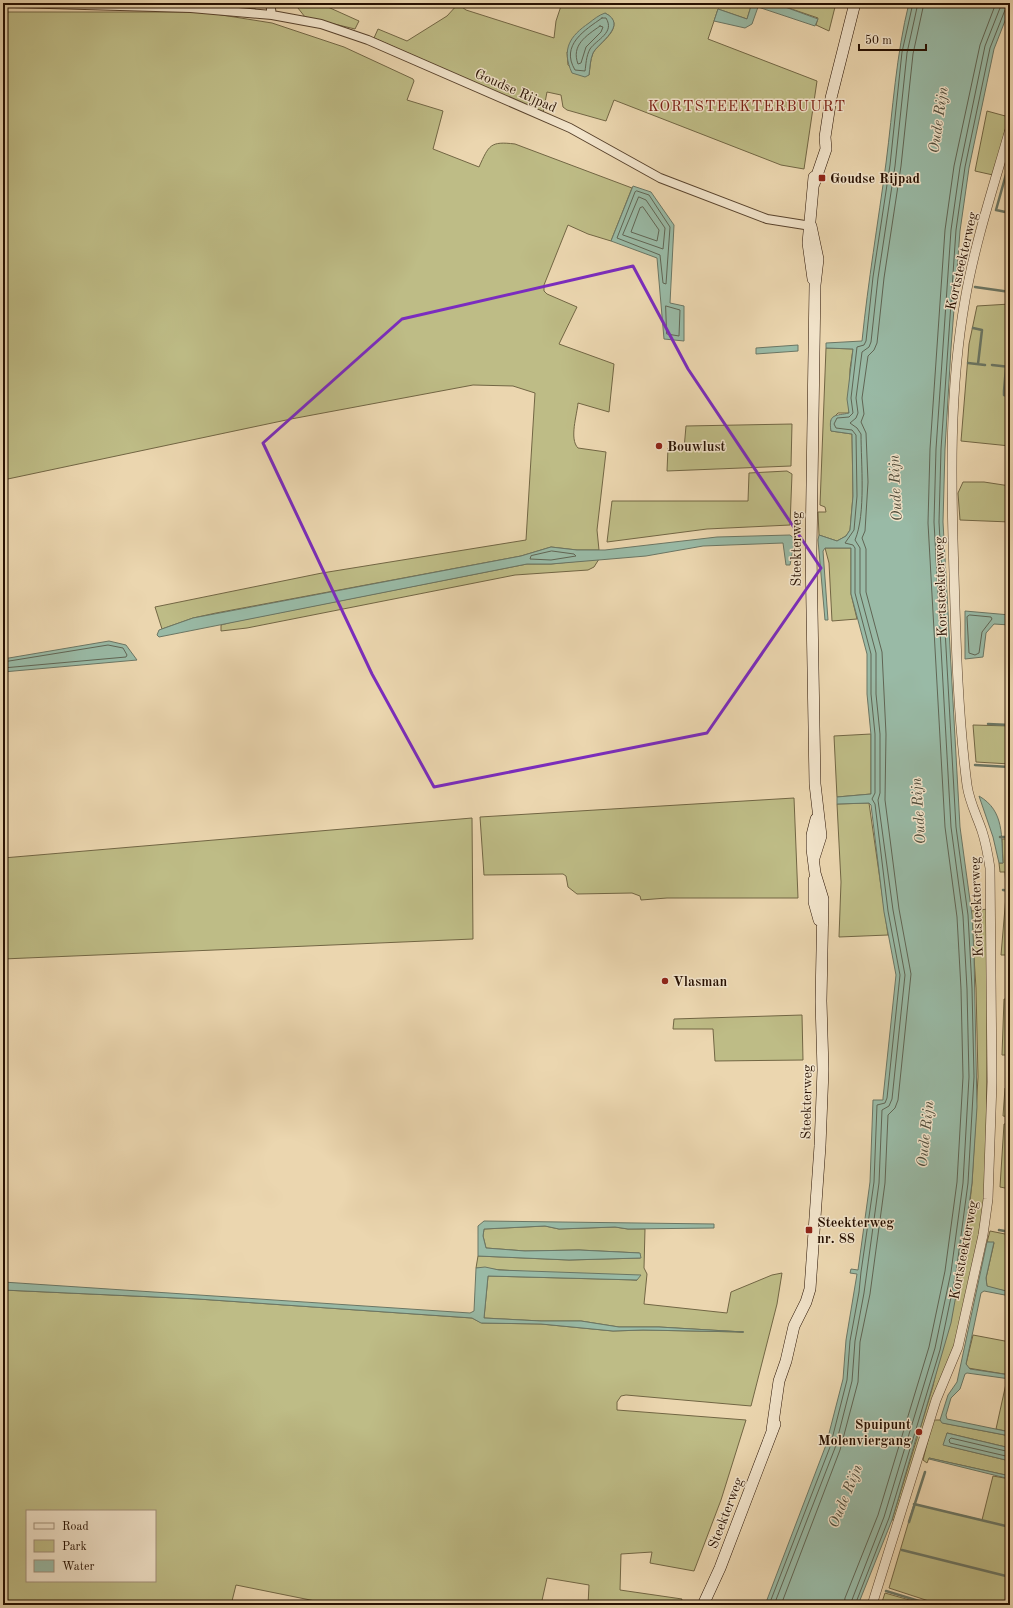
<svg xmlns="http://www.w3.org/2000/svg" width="1013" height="1608" font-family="'Old Standard TT',serif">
<rect width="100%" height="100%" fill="#ebd6af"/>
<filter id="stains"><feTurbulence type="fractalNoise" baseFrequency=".005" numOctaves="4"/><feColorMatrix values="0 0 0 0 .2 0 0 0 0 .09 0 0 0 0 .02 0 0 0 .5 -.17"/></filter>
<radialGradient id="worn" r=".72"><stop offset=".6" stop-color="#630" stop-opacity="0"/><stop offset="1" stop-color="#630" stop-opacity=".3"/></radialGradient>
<path fill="#bebc86" stroke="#726644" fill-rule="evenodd" d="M120 3H255V9Z
M294 3H319L359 21 355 29 305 17Z
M562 3H752L747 19 718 9 708 39 817 81 804 169 781 165 614 100 606 121 567 110 563 107 561 95 547 92 543 113 374 38 378 29 407 41 447 16 458 4 466 10 554 38 556 21ZM605 13C629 26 598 43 593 53 590 60 590 68 589 75L568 65 567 52Z
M774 3H836L829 31 816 25 818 18Z
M3 12H204L228 16 272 23 344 47 413 79 414 81 407 100 443 111 433 149 479 167C489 145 490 141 515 144L632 188 611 241 588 234 568 225 544 285V291L547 294 577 307 559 344 614 364 609 412 578 403C577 415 569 439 578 448L606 452 597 530 599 550H577L551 547 521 556 216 613 193 618 162 629 155 607 322 573 526 540 535 393 513 386 473 385 291 419 3 480Z
M987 111 1009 117 993 175 975 171Z
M1010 304V446L961 441 969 344 977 306Z
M826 348 853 349 850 369 849 413H838L831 420V431L852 434 853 496 850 530 846 536 837 541 819 535 818 512H826L825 507 820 505Z
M792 424 791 466 667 471 668 448 684 449 686 426Z
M787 471 792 474 790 525 707 529 607 542 612 501H748L749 473Z
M963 482H984L1010 486V522L960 520 958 493Z
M825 548H851V594L857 619 832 621 829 563Z
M599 559 594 567 588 570 515 575 247 628 221 631V625L232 622 527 564H551Z
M973 725 1010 726V764L976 762Z
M871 734V794L837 797 834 736Z
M794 798 798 898H667L641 900 640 896 632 893 577 894 568 887 566 876 563 874 484 875 480 817Z
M869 803 888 935 839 937 841 882 837 804Z
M472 818 473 939 3 959V858Z
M1002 839H1010V888L1006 887 1005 872H1000L999 863H1003Z
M1006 896H1010V955H1001Z
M988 909 986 1171 982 1220 957 1337 895 1520H892L933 1386 967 1230 972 1183 978 1077 976 988 971 911Z
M1004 999 1010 1000V1055H1002Z
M802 1015 803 1060 715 1061 713 1029H673L674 1019Z
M1005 1088H1010V1117L1003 1116Z
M1004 1124H1010V1189L1000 1187Z
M545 1226 559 1229 615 1227 628 1229H645L644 1268 647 1274 644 1304 727 1313 731 1292 772 1275 782 1273 777 1304 751 1406 626 1395 621 1396 617 1402V1410L746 1420 721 1500 694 1571 650 1563 652 1552 621 1554 620 1590 682 1599 680 1605H588L589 1585 547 1578 541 1605H335L236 1585 231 1605H3V1290L198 1299 472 1318 482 1323 541 1324 613 1331 643 1330 743 1332 659 1327H619L581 1321H541L484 1318 488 1276 637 1280 476 1268 478 1256 569 1260 640 1258 639 1253 579 1250 525 1251 486 1248 483 1236 484 1229ZM27 1511H155V1581H27Z
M990 1231 1010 1235V1292L987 1287 986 1278 994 1243 987 1242Z
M973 1335 1010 1342V1375L968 1368 966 1364Z
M1007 1379H1010V1432L996 1429Z
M933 1420H940L943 1423 1010 1436V1448L947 1433 948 1446 1010 1461V1476L929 1458 927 1463 923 1460Z
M993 1476 1010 1479V1605H941L889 1588 914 1504 982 1520Z
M885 1593 927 1605H881Z"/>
<path fill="#99baa6" stroke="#6b7664" d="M752 3H774L818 19 815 26 758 7 752 24 745 28 714 21 718 9 747 19Z
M909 3H1010V8L994 49 969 168 960 231 951 348 945 449 943 522 960 827 972 915 974 955 977 1107 972 1183 960 1273 951 1323 920 1429 923 1431 922 1435H917L892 1520 858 1605H765L826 1445 843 1379 846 1340 857 1274 850 1273 851 1269 858 1270 870 1182 873 1100H883V1098L896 975 884 912 871 805 869 803 837 804V797L871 794V735L867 694V654L851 594V548H825L823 551 828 620H825L818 540 819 535 837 541 846 536 850 530 853 496 852 434 831 431C828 413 836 416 849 413L847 399 853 349 826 348V343L862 341C868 282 878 223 886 163 893 109 896 55 909 3Z
M605 13C629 25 598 43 593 53 590 60 590 68 589 75L585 77 572 73C561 49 570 36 589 23 594 19 599 15 605 13Z
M633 186 651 192 674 225 670 303 684 306V341L664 339 657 258 611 241Z
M798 345V351L756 354V348Z
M790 535 795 539 790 565H786L783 543 703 546 646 556 551 564H527L159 637 157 635 159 630 193 618 521 556 551 547 577 550H605L717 537Z
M965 611 1010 615V625L994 624 986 633 983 657 965 659Z
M109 641 126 645 137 660 3 672V659Z
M979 796C1005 811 1001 837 1003 863H999L993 837Z
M484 1221 714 1224V1228L628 1229 615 1227 559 1229 545 1226 484 1229 483 1236 486 1248 525 1251 579 1250 640 1253 641 1258 569 1260 478 1256V1226Z
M987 1242H994L986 1278 987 1286 1010 1292V1296L984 1291 981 1293 966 1364 970 1369 1010 1375V1379L967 1373 965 1374 960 1389 951 1398 946 1415 947 1419 1010 1432V1436L942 1423 940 1420 948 1395 957 1382Z
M485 1267 499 1270 641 1275 637 1280 488 1276 484 1318 541 1321H581L619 1327H659L744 1332 643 1330 613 1331 541 1324 481 1323 472 1318 198 1299 3 1290V1282L470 1313 474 1311 476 1268Z
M947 1433 1010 1448V1461L943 1445Z
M929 1458 1010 1476V1479L929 1459Z"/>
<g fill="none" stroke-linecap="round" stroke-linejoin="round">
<path stroke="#606554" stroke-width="1" d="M602 18H606C615 33 597 39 590 49 586 56 586 65 585 71L575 70C560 45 585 30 602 18Z
M600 26 603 27 601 32 586 47 581 63 578 64C571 45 586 36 600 26Z
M637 191 649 195 670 227 666 284 663 283 660 255 617 238 635 192Z
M639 197 646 200 665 228 663 249 623 235Z
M643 207 659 230 657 241 631 232 640 208Z
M666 306 680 310 679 336 667 334Z
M552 551 574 554 576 556 551 560 530 559 531 556Z
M970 615 991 617 992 619 982 632 979 653 975 655 969 653 967 617Z
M3 662 108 645 123 648 127 655 126 657 3 668
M1010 1452 951 1438 949 1440 950 1443 1010 1457
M769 1605 830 1447 847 1380 850 1341 859 1292 861 1272 874 1182 877 1105 885 1103 887 1098 900 975 888 911 875 804 872 799 875 793V734L871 694V654L855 593V548L853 545 845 543 854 530 857 496 856 435 852 430 836 428 834 424 837 418 849 417 853 413 851 398 857 347 864 345 866 341 873 277 890 165 902 52 913 3
M774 1605 835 1448 852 1381 855 1341 864 1293 879 1183 882 1110 889 1106 892 1099 905 975 893 910 878 800 880 793V734L876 694V653L860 593V548L855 540C866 514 861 463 861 434L857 428 850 423 856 418 858 413 856 398 862 352 869 347 871 342 878 278 895 166 907 53 918 3
M781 1605 840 1450 858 1382 860 1342 870 1294 885 1183 888 1115 895 1108 898 1100 911 974 899 909 885 800 886 734 882 652 866 592V549L862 538 865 531 868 482 866 433 861 422 864 414 862 398 868 356 874 350 877 343 884 278 901 166 913 54 924 3
M844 1605 845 1598 878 1515 929 1347 945 1271 957 1182 963 1077 961 989 957 917 945 827 928 523 930 449 945 230 954 166 980 45 996 3
M850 1605 884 1517 935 1348 951 1272 963 1183 969 1077 967 989 963 916 951 827 934 522 936 449 951 230 960 167 985 46 1000 8 1006 3
M855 1605 889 1518 940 1350 956 1273 968 1183 974 1077 972 988 968 915 956 827 939 522 941 449 956 230 965 167 990 48 1005 10 1010 8"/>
<path stroke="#6b7664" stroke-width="2.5" d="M1010 160 996 210 1010 213
M975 287 1010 292
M973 328 982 330 978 364
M968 363 985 365
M992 365 1010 367
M1006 367 1004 391V395L1010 397
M988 724 1010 725
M975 765 1010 767
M1000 837H1010
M1003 890 1010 891
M999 1230 1010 1232
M914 1504 1010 1527
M909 1522 925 1472
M902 1550 1010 1577
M886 1591 932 1605"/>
<defs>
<path id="minor" d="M14 3 191 8 272 15 321 24 368 40 570 128 660 178 767 219 811 226
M270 3 272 15"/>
<path id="tertiary" d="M872 1605 936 1400 958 1347 983 1235 988 1199 992 1082 990 868C988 855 986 843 982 831 977 816 969 801 967 785 958 715 956 644 954 574 951 482 949 391 965 300 975 242 994 185 1010 129"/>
<path id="secondary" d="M814 184 826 149 825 137 831 98 855 3
M811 226 818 259 815 285 811 552 815 784 821 836 814 858
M813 279 808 243 814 177
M814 880V902L819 920
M772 1430 779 1381 786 1361 794 1326 806 1302 810 1289 820 1146 823 1070 821 1001 823 899 815 873 812 849V835L816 819
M703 1605 720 1568 775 1424"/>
</defs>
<use href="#minor" stroke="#58422c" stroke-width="10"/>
<use href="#tertiary" stroke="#58422c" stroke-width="10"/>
<use href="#secondary" stroke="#271001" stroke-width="12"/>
<use href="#minor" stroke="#f2e4cb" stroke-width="8"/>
<use href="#tertiary" stroke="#f2e4cb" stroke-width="9"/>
<use href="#secondary" stroke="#f2e4cb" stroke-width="11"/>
</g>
<path fill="none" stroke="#7b2cbf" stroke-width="3" stroke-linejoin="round" d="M633 266 688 369 821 568 707 733 434 787 372 674 263 443 402 319Z"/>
<g fill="#8f2418" stroke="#f2e4cb" stroke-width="1.5">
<rect x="818" y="174" width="8" height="8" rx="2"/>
<circle cx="659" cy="446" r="4"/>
<circle cx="665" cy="981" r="4"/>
<rect x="805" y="1226" width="8" height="8" rx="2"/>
<circle cx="919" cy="1432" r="4"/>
</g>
<g text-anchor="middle" stroke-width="3" stroke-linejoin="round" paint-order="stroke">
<g font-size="14" fill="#271001" stroke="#f2e4cb">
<text transform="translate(516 90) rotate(24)" y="5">Goudse Rijpad</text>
<text transform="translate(961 261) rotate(-77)" y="5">Kortsteekterweg</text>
<text transform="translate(796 549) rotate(-90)" y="5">Steekterweg</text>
<text transform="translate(940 587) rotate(-92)" y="5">Kortsteekterweg</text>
<text transform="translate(976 907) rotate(-92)" y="5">Kortsteekterweg</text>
<text transform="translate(806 1102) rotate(-89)" y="5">Steekterweg</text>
<text transform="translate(963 1250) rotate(-79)" y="5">Kortsteekterweg</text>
<text transform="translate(725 1513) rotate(-69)" y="5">Steekterweg</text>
</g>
<g font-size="14" font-weight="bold" fill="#271001" stroke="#f2e4cb" text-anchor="start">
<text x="830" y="183">Goudse Rijpad</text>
<text x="667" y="451">Bouwlust</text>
<text x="673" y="986">Vlasman</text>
<text x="817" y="1227">Steekterweg<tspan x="817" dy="16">nr. 88</tspan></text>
<text x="911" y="1429" text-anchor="end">Spuipunt<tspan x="911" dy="16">Molenviergang</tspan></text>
</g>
<g font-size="15" letter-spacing="1" fill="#7a1f14" stroke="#f2e4cb">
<text x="747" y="111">KORTSTEEKTERBUURT</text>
</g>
<g font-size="15" font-style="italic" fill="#4f4c3b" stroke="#f2e4cb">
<text transform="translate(938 120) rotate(-82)" y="5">Oude Rijn</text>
<text transform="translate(895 488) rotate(-93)" y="5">Oude Rijn</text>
<text transform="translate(918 811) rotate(-94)" y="5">Oude Rijn</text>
<text transform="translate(925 1134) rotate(-84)" y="5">Oude Rijn</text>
<text transform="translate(845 1496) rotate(-68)" y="5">Oude Rijn</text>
</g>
</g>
<rect width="1013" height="1608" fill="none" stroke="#ebd6af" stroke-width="16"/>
<rect x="4" y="4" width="1005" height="1600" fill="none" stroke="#271001" stroke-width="2"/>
<rect x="8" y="8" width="997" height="1592" fill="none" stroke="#271001"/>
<rect x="26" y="1510" width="130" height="72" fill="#f2e4cb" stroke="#a18f7a"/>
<rect x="34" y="1523" width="20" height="6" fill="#f2e4cb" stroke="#a18f7a"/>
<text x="62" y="1530" font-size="12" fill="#271001">Road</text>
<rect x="34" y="1540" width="20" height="12" fill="#bebc86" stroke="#a18f7a"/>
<text x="62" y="1550" font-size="12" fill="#271001">Park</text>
<rect x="34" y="1560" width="20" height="12" fill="#99baa6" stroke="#a18f7a"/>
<text x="62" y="1570" font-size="12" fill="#271001">Water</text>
<path d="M859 44v6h67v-6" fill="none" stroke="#271001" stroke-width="2"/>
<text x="865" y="44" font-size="12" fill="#271001" stroke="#f2e4cb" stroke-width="3" paint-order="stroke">50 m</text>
<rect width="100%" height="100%" filter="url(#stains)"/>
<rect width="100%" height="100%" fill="url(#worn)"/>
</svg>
